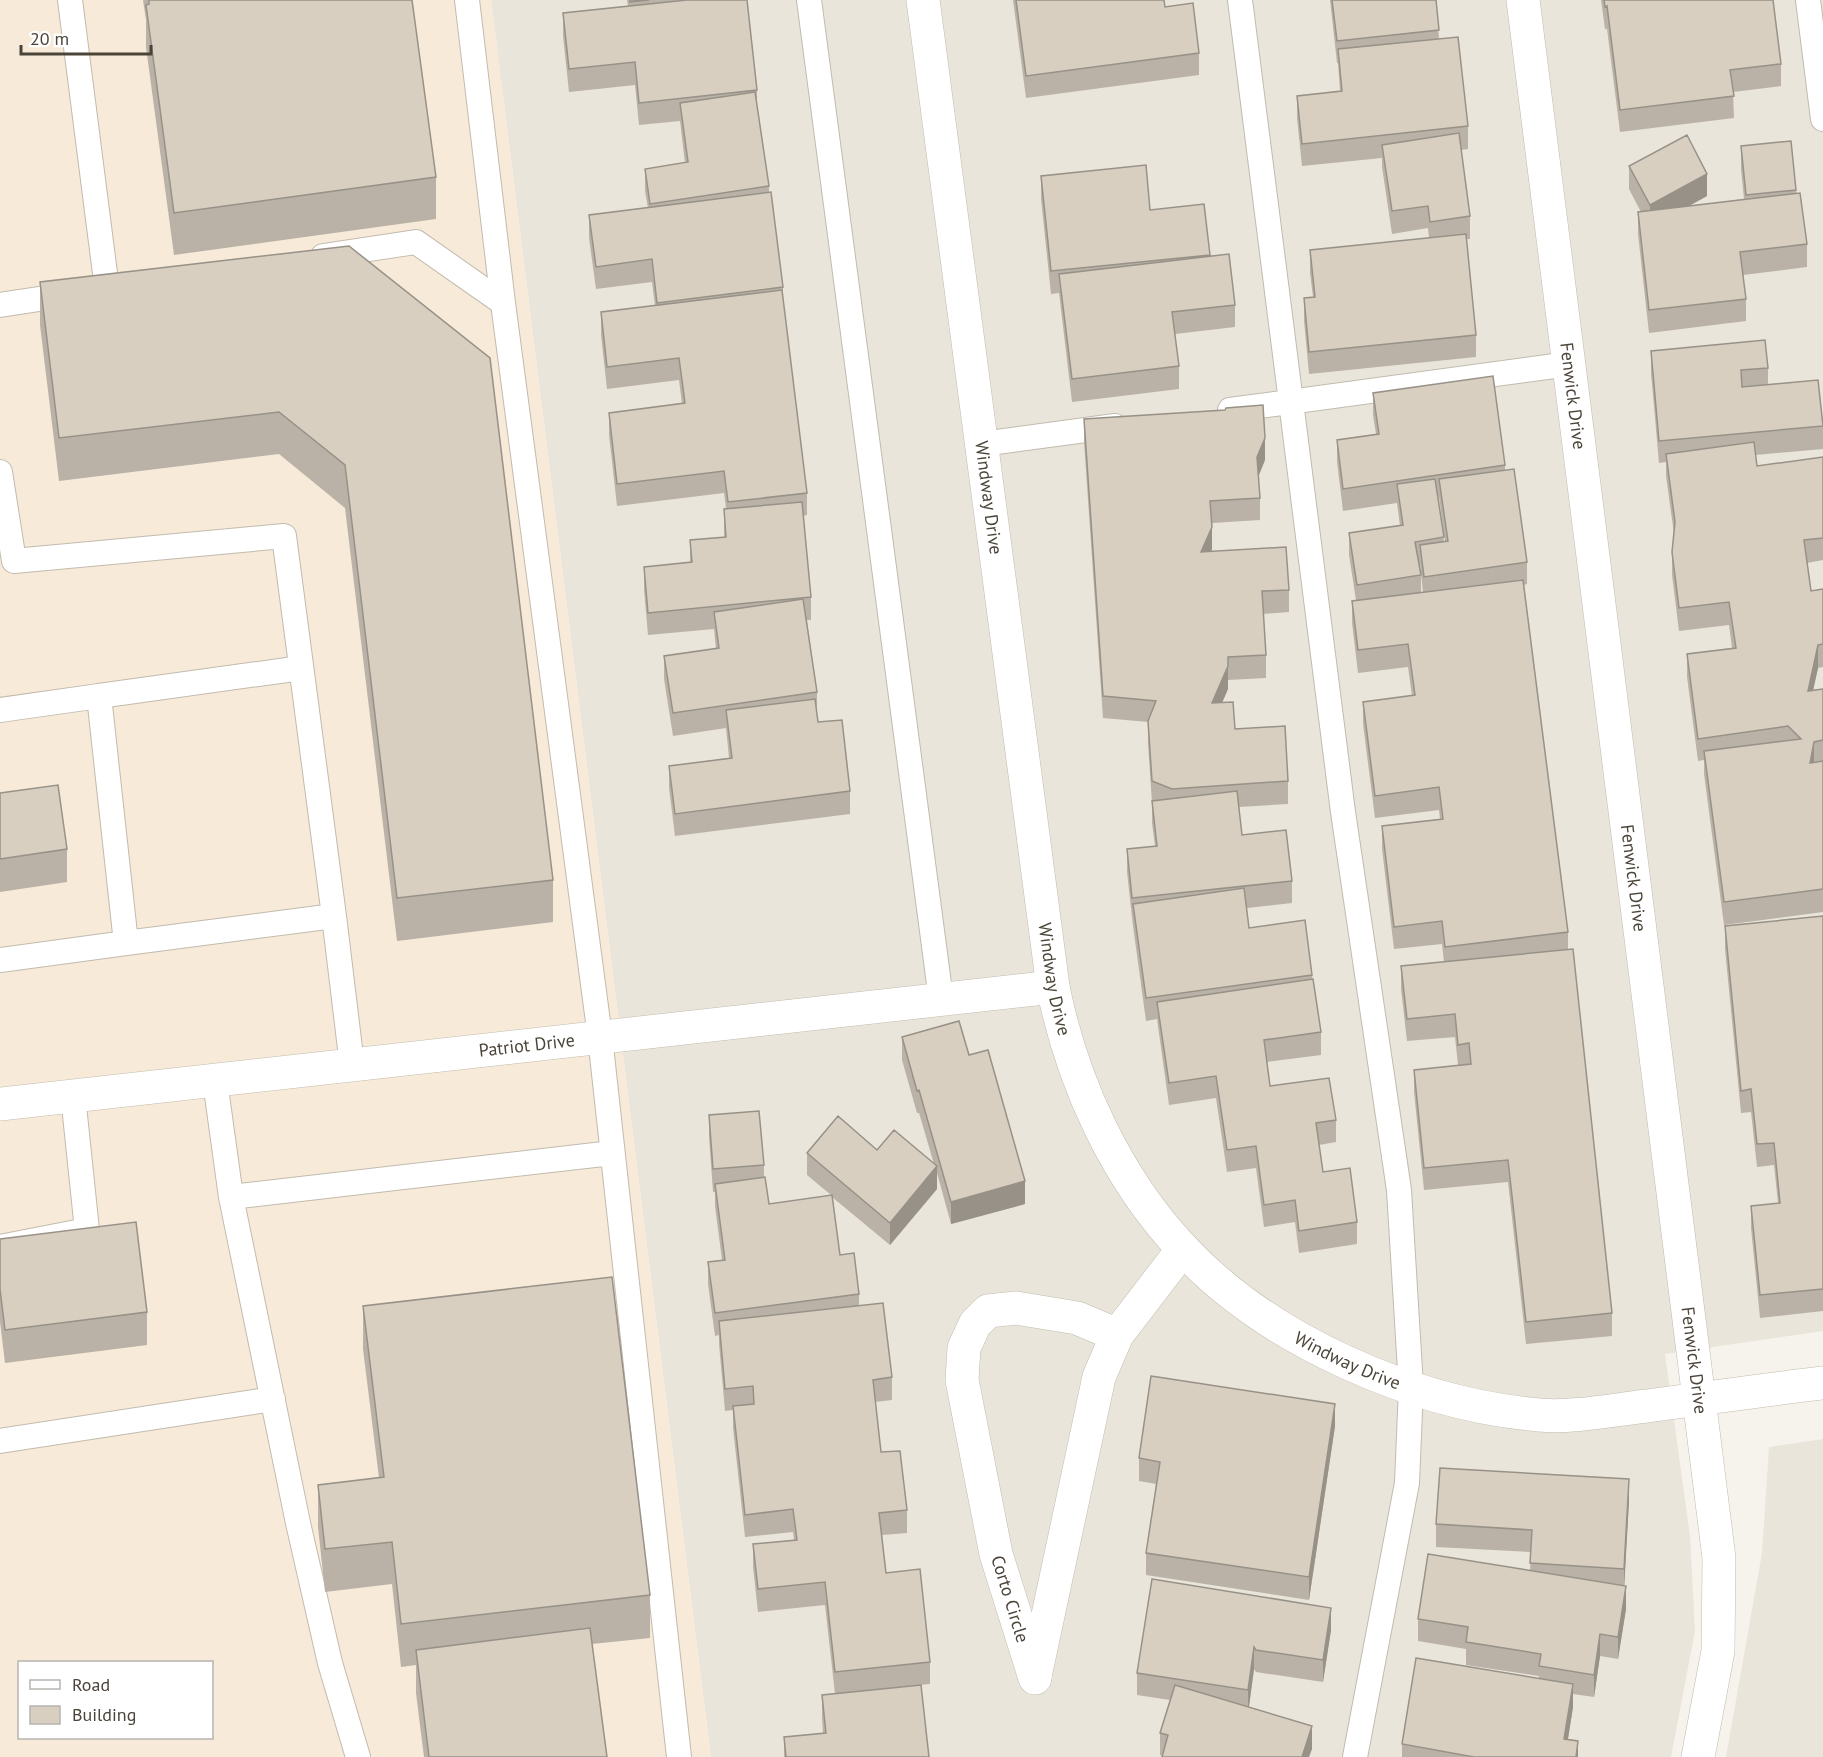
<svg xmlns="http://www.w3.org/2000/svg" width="1823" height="1757" font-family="'PT Sans',sans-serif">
<rect width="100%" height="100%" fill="#f6f3ec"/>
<path fill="#eae5da" d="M491 0H1823V1331L1665 1354 1690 1536 1695 1631 1671 1757H711Z
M1823 1439V1757H1726L1762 1553 1769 1447Z"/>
<path fill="#f7ead8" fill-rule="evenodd" d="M0 0H491L711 1757H0ZM20 1662H212V1738H20Z"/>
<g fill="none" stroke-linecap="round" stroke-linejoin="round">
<defs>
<path id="service" d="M70 0 107 289
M467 0 503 303
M809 0 941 999
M1240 0 1343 812 1399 1190 1411 1387 1407 1483 1355 1757
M1808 0 1823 119
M323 256 416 242 503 303 600 1037 679 1757
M0 305 72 294
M1230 410 1569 364
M982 444 1115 426
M0 472 14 561 284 536 334 916
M99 696 301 668
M0 710 99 696 126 943 334 916 352 1065
M0 960 126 943
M215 1081 231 1197 298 1523 330 1663 358 1757
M231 1197 612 1153
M0 1247 87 1230 73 1096
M0 1441 273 1399"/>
<g id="minor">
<path id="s1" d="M923 0 1053 987C1072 1082 1116 1178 1183 1249 1269 1341 1414 1404 1539 1415 1573 1418 1612 1410 1647 1406 1705 1398 1764 1390 1823 1383"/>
<path id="s2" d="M1523 0 1719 1558 1718 1651 1698 1757"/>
<path id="s3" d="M0 1104 1053 987"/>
<path d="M1035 1676 1099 1377 1117 1335 1183 1249"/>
<path d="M1035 1678 996 1554 962 1380 964 1348 975 1324 988 1311 1016 1308 1077 1318 1117 1335"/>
</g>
</defs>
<use href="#service" stroke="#c2bbae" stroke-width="26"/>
<use href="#minor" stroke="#c2bbae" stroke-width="34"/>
<use href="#service" stroke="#fff" stroke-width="24"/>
<use href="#minor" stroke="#fff" stroke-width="33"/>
</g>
<path fill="#bab2a6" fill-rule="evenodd" d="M143 0H412L436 177V219L174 255 146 47V20Z
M627 0H747L757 90V105L769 186V192L783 287V299L807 493V515L803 516 811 597V620H807L817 692V714L818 722 850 791V814L675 836 669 788V766L729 758 726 728 673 736 664 679V656L716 649 714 629 648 635 644 590V567L690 563V540L724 537V509L726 508 724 493 617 506 609 435V413L682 404 679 380 607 389 601 335V312L655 306 652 282 596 289 589 238V215L648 208 645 191V169L685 163 680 121 639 125 635 85 569 92 563 36V13L628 6Z
M1013 0H1164L1165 7 1199 53V75L1026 98Z
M1330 0H1436L1439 39 1468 126V149L1461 150 1470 216V239H1466L1476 335V357L1309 374 1304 321V298L1313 297 1310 273V250L1429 238 1428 228 1392 234 1382 167V158L1302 166 1297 118V96L1340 91 1338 63H1337Z
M1601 0H1773L1781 64V86L1733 92 1734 118 1620 132 1607 29H1605Z
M1741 146 1796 190 1807 244V267L1743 275 1746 299V321L1649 333 1638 234V212H1641L1629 189V166L1707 196 1689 206 1744 199 1741 169Z
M1041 176 1150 210 1204 204 1210 256 1235 305V327L1175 334 1179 366V389L1072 402 1059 293 1051 294 1041 199Z
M349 246 553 880V922L397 941 345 508 279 454 59 481 40 325V282Z
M1651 351 1768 368V384L1823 426V449L1755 455 1757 466 1823 457V560L1807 563 1811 591 1823 589V667L1818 668 1813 690 1823 689V912L1724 925 1704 774V760L1698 761 1687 677V654L1732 648 1729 625 1679 631 1672 575V552L1674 534 1666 476V462L1659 463 1651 373Z
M1373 393 1505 465V470L1527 562V584L1524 585 1568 932V949L1612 1313V1336L1526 1344 1508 1182 1424 1190 1414 1092V1070L1458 1065 1455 1037 1407 1041 1401 989V966L1444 962 1442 944 1394 949 1382 849V826L1440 819 1439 810 1375 818 1363 724V702L1412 696 1408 667 1358 673 1352 623V601L1356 600 1349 555V533L1400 526 1397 503 1343 511 1337 462V440L1376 434 1373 415ZM1438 497H1439L1445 541H1444ZM1419 564H1420L1423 592H1421V575Z
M1084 419 1265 460 1258 476 1260 498V520L1212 523V549L1211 552 1289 590V612L1263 614 1266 655V678L1228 680V689L1222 703 1235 729 1288 781V804L1239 807 1242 835 1292 881V903L1247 908 1249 928 1312 975 1321 1032V1055L1267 1062 1270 1086 1336 1120V1142L1319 1145 1323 1172 1357 1222V1244L1299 1253 1295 1222 1264 1227 1256 1168 1227 1172 1216 1098 1169 1105 1157 1019 1146 1021 1133 926 1127 872V849L1155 846 1152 823V803L1148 743V722L1103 718 1084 442Z
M0 793 67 849V882L0 892Z
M1823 916V1311L1760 1318 1751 1228V1206L1778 1203 1774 1165 1757 1167 1751 1112 1741 1113 1725 949V926Z
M902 1037 969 1055 1025 1204 951 1224 937 1173V1189L890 1245 832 1197 840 1255 859 1294V1306L892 1377V1400L875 1402 881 1452 907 1510V1533L882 1535 886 1573 930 1662V1684L909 1686 929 1757H784V1737L823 1733 822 1718V1695L835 1694 825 1605 758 1612 753 1567V1544L794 1540 793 1532 745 1537 733 1428V1410L725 1411 719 1344V1335L715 1336 708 1284V1262L722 1260 715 1206V1192H713L709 1137V1115L764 1165V1177L769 1204 831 1195 807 1175V1153L877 1150 934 1164 919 1113H917L902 1060Z
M0 1239 147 1312V1345L5 1363 0 1322Z
M363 1306 650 1595V1638L592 1644 607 1757H424L416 1693V1665L401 1667 392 1584 325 1592 318 1527V1485L379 1478 363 1349Z
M1335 1426 1309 1600 1146 1575V1553L1156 1484 1139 1481V1458Z
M1629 1501 1624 1586 1626 1609 1618 1659 1600 1656 1594 1697 1573 1694V1707L1568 1739 1578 1757H1402V1744L1539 1679V1676L1466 1665V1649L1418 1641V1619L1530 1571 1531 1552 1436 1547V1524Z
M1331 1630 1323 1682 1256 1672 1254 1669 1249 1707 1312 1749 1162 1756 1160 1755V1733L1170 1700 1137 1695V1673Z"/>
<path fill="#979187" d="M1707 174V196L1650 227V205Z
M1265 438V460L1257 480V457Z
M1212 527V549L1201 575V552Z
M1818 645V668L1808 714V691Z
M1228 666V689L1212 726V703Z
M1814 742V764L1810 763Z
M937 1166V1189L890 1245V1223Z
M1025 1181V1204L951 1224V1202Z
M1335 1404V1426L1309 1600V1577Z
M1629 1479V1501L1624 1591V1569Z
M1626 1586V1609L1618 1659V1637Z
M1331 1608V1630L1323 1682V1660Z
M1600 1634V1656L1594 1697V1675Z
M1254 1647V1669L1248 1713V1690Z
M1573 1684V1707L1565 1757 1564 1739Z
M1312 1726V1749L1309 1757H1302Z
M1578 1741V1757H1576Z"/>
<path fill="#d8cfc1" stroke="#979187" stroke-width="1.5" d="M149 0H412L436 177 174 213 146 5 149 4Z
M630 0H649L630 2Z
M687 0H747L757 90 639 103 635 62 569 69 563 13Z
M1016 0H1164L1165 7 1193 3 1199 53 1026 76Z
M1332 0H1436L1439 30 1337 41Z
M1604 0H1773L1781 64 1730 70 1734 96 1620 110 1607 6 1605 7Z
M1458 37 1468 126 1302 144 1297 96 1342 91 1338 49Z
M755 92 769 186 650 204 645 169 688 162 680 103Z
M1459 133 1470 216 1430 222 1428 206 1392 211 1382 145Z
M1687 135 1707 174 1650 205 1629 166Z
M1791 141 1796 190 1746 195 1741 146Z
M1146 165 1150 210 1204 204 1210 255 1051 271 1041 176Z
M771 192 783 287 657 303 652 259 596 267 589 215Z
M1800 193 1807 244 1740 252 1746 299 1649 310 1638 212Z
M1466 234 1476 335 1309 352 1304 298 1315 297 1310 250Z
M349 246 490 358 553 880 397 898 345 465 279 412 59 438 40 282Z
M1229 254 1235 305 1172 312 1179 366 1072 379 1059 274Z
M782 290 807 493 728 502 724 471 617 484 609 413 685 403 679 358 607 367 601 312Z
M1765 340 1768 368 1741 370 1742 387 1818 380 1823 426 1659 441 1651 351Z
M1493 376 1505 465 1343 489 1337 440 1379 434 1373 393Z
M1263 405 1265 438 1257 457 1260 498 1210 501 1212 527 1201 552 1286 547 1289 590 1262 591 1266 655 1228 657V666L1212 703 1233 702 1235 729 1285 726 1288 781 1172 789 1152 781 1148 721 1156 701 1103 696 1084 419 1225 410 1226 408Z
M1754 442 1757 466 1823 457V538L1804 540 1811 591 1823 589V644L1818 645 1808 691 1823 689V740L1814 742 1810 763 1823 761V889L1724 902 1704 751 1801 739 1788 726 1698 739 1687 654 1736 648 1729 602 1679 608 1672 552 1675 522 1666 454Z
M1514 469 1527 562 1424 577 1420 545 1448 541 1439 479Z
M1435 479 1444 537 1415 542 1421 575 1357 585 1349 533 1403 525 1397 484Z
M802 502 811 597 648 613 644 567 692 562 690 540 726 537 724 509Z
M1523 580 1568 932 1445 947 1442 921 1394 927 1382 826 1443 819 1439 787 1375 796 1363 702 1415 695 1408 644 1358 650 1352 601Z
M803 599 817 692 673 713 664 656 719 648 714 612Z
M815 699 818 722 842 720 850 791 675 814 669 766 732 758 726 710Z
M58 785 67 849 0 859V793Z
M1237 791 1242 835 1286 830 1292 881 1132 898 1127 849 1157 846 1152 801Z
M1244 888 1249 928 1305 920 1312 975 1146 998 1133 904Z
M1823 916V1289L1760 1295 1751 1206 1780 1203 1774 1143 1757 1144 1751 1089 1741 1091 1725 926Z
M1573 949 1612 1313 1526 1322 1508 1160 1424 1168 1414 1070 1471 1064 1469 1043 1458 1045 1455 1014 1407 1019 1401 966Z
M1313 979 1321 1032 1264 1040 1270 1086 1329 1078 1336 1120 1316 1123 1323 1172 1350 1168 1357 1222 1299 1231 1295 1200 1264 1205 1256 1146 1227 1150 1216 1076 1169 1083 1157 1002Z
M959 1021 969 1055 988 1050 1025 1181 951 1202 919 1090 917 1091 902 1037Z
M759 1111 764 1165 713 1169 709 1115Z
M838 1116 877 1150 894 1130 937 1166 890 1223 807 1153Z
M765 1177 769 1204 832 1195 840 1255 854 1253 859 1294 715 1313 708 1262 725 1260 715 1184Z
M136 1222 147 1312 5 1330 0 1289V1239Z
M612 1277 650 1595 401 1624 392 1542 325 1549 318 1485 384 1477 363 1306Z
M883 1303 892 1377 873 1380 881 1452 900 1451 907 1510 879 1513 886 1573 920 1569 930 1662 835 1672 825 1582 758 1589 753 1544 797 1540 793 1509 745 1515 733 1406 754 1404 753 1386 725 1389 719 1321Z
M1151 1376 1335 1404 1309 1577 1146 1553 1160 1462 1139 1458Z
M1440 1468 1629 1479 1624 1569 1530 1563 1532 1530 1436 1524Z
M1428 1554 1626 1586 1618 1637 1600 1634 1594 1675 1539 1666 1541 1654 1466 1642 1468 1627 1418 1619Z
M1152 1579 1331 1608 1323 1660 1256 1650 1254 1647 1248 1690 1137 1673Z
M590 1628 607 1757H429L416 1650Z
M1416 1658 1573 1684 1564 1739 1578 1741 1576 1757H1474L1402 1744Z
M921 1685 929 1757H786L784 1737 826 1733 822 1695Z
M1175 1685 1312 1726 1302 1757H1162L1168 1735 1160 1733Z"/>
<g text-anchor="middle" stroke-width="4.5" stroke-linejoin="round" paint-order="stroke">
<g font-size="18" fill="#4b4439" stroke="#fff">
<text dy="6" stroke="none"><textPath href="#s2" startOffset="399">Fenwick Drive</textPath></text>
<text dy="6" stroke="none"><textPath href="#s1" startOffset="502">Windway Drive</textPath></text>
<text dy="6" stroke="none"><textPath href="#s2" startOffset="885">Fenwick Drive</textPath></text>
<text dy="6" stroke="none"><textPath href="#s1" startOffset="988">Windway Drive</textPath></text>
<text dy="6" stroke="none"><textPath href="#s3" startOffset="530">Patriot Drive</textPath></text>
<text dy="6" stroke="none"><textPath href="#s1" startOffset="1492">Windway Drive</textPath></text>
<text dy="6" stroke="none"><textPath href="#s2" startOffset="1371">Fenwick Drive</textPath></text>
<text transform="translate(1010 1599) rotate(73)" y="6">Corto Circle</text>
</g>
</g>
<rect x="18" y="1661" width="195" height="78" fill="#ffffff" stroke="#b7b4b0" stroke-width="1.5"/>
<rect x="30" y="1680" width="30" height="9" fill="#ffffff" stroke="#b7b4b0" stroke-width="1.5"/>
<text x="72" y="1691" font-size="18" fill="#4b4439">Road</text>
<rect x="30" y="1706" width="30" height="18" fill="#d8cfc1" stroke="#b7b4b0" stroke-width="1.5"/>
<text x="72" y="1721" font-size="18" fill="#4b4439">Building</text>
<path d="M21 45v9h130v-9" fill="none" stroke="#4b4439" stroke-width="3"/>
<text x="30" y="45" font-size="18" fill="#4b4439" stroke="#ffffff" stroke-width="4.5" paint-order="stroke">20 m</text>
</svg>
